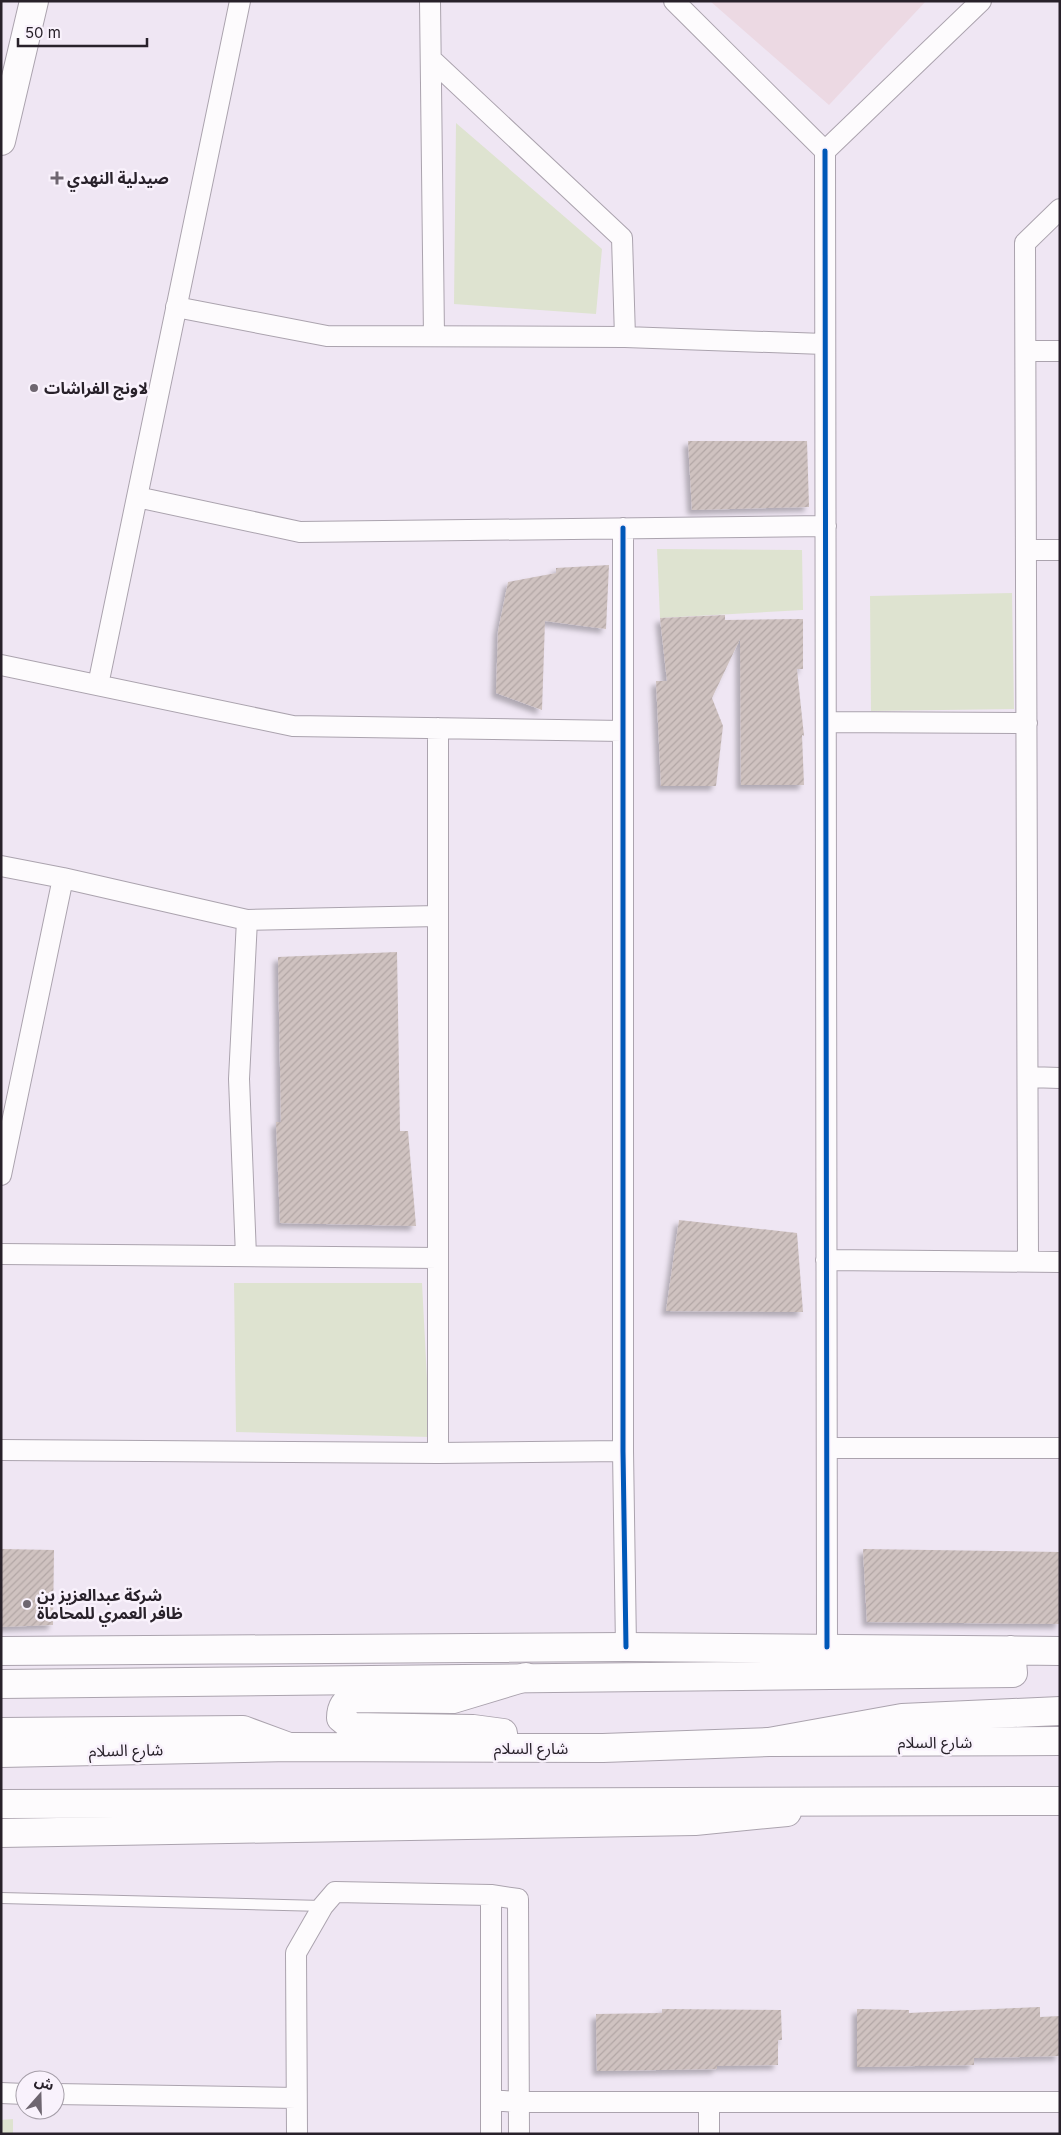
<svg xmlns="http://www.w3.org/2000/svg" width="1061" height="2135" font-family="Inter,'Noto Sans Arabic',sans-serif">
<defs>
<pattern id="building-hatch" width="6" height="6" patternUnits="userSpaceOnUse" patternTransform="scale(1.25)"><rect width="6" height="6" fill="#cfc2c0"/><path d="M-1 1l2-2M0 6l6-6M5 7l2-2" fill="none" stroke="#b2a6a5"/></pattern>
<filter id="shadow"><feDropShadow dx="-4.5" dy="4.5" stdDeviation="2.5" flood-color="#0004"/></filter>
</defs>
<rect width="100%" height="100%" fill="#efe6f3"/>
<path fill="#ecd9e3" d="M710 1H926L829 105Z"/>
<path fill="#dee3d0" d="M456 123 602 249 596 314 454 304Z
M657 549 802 550 803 610 660 618Z
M1012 593 1014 709 871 711 870 596Z
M234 1283H422L430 1437 236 1432Z
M13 2119V2134H1V2120Z"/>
<path fill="url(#building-hatch)" filter="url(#shadow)" d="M688 441H807L809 507 692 510Z
M609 565 606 629 545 621 542 710 496 693 498 631 508 582 556 573V568Z
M725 615V620L803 619V669H797L804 736 802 735 804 785H741L740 639 712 698 723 726 716 786H661L656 681H667L660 618Z
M397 952 400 1131H408L416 1226 280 1223 276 1122H281L278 957Z
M679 1220 797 1233 803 1312 666 1311Z
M1 1549 54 1550 53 1625 1 1627Z
M863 1549 1060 1552V1624L867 1622Z
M1040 2007V2017L1060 2016V2056L974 2058V2065L857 2067V2009L909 2010V2013Z
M662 2009 781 2010 782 2040H778V2065L717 2066V2069L597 2071 596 2014 662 2013Z"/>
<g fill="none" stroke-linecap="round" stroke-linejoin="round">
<defs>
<path id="service" d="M1 1898 323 1906"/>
<path id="minor" d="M430 1 434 336
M674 1 825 151 981 1
M431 59 622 238 625 337
M825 151 827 1647
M176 307 327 336 625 337 824 344
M1026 351H1060
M137 497 300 532 826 526
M623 528V1451L626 1647
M1026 550H1060
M1 665 293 726 623 731
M98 685 240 1
M826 722 1027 723
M1 866 63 878 247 920 438 916
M1028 1077 1060 1078
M1 1175 63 878
M1 1254 438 1258
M246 1256 239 1079 247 920
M826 1260 1060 1262
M1028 1261 1025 243 1060 209
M827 1448H1060
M1 1450 438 1453 623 1451
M438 1453V728
M1 2093 25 2094
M55 2094 296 2098
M491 2100 518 2102H1060
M709 2102V2134
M297 2134 296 1953 323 1906 335 1892 491 1895
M491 2134V1895L518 1899 519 2134"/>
<path id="secondary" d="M1 1651 626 1647 1060 1651
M1 1684 1013 1673 1011 1650
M1 1732 243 1730 289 1747
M1 1833 695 1821 787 1812"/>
<path id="primary" d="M1 141 34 1
M503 1733 473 1729 352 1727 341 1718C341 1708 344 1702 354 1698L453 1699 526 1677
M1 1753 290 1747 603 1748 769 1742 1060 1741
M1 1804 1060 1801"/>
<path id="motorway" d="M769 1742 902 1718 1060 1711"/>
</defs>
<use href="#service" stroke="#aba3ae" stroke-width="12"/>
<use href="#minor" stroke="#aba3ae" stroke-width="22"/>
<use href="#secondary" stroke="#aba3ae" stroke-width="30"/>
<use href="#primary" stroke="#aba3ae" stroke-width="30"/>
<use href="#motorway" stroke="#aba3ae" stroke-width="30"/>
<use href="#service" stroke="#fdfbfd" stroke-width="10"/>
<use href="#minor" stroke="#fdfbfd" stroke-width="20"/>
<use href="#secondary" stroke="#fdfbfd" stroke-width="28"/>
<use href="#primary" stroke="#fdfbfd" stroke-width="28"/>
<use href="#motorway" stroke="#fdfbfd" stroke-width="28"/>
<defs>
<path id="cycleway" d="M825 151 827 1647
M623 528V1451L626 1647"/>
</defs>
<use href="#cycleway" stroke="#f9f2fc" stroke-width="8"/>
<use href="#cycleway" stroke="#0057b8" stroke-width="5"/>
</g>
<g fill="#6e6670" stroke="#f9f2fc" stroke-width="2">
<path d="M54.5 170.5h5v5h5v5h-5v5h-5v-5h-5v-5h5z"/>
<circle cx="34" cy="388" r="5"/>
<circle cx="27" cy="1604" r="5"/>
</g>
<g text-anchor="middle" stroke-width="5" stroke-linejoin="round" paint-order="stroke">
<g font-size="16" font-weight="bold" fill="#28212a" stroke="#f9f2fc" text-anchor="start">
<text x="67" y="184">صيدلية النهدي</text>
<text x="44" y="394">لاونج الفراشات</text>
<text x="37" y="1601">شركة عبدالعزيز بن<tspan x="37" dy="18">ظافر العمري للمحاماة</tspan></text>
</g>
<g font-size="16" fill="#28212a" stroke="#f9f2fc">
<text x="935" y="1748">شارع السلام</text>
<text x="531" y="1754">شارع السلام</text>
<text transform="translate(126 1750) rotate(-1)" y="6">شارع السلام</text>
</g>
</g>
<rect width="1061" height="2135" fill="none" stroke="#28212a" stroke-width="5"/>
<g transform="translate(40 2095) rotate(20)"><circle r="24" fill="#f9f2fc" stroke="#a59ea8"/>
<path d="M0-4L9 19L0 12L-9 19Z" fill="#6e6670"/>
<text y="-8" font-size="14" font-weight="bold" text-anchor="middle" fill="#28212a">ش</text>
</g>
<path d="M18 38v8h129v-8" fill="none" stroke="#28212a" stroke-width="2.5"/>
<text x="25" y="38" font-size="15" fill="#28212a" stroke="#f9f2fc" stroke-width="4" paint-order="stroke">50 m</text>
</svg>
